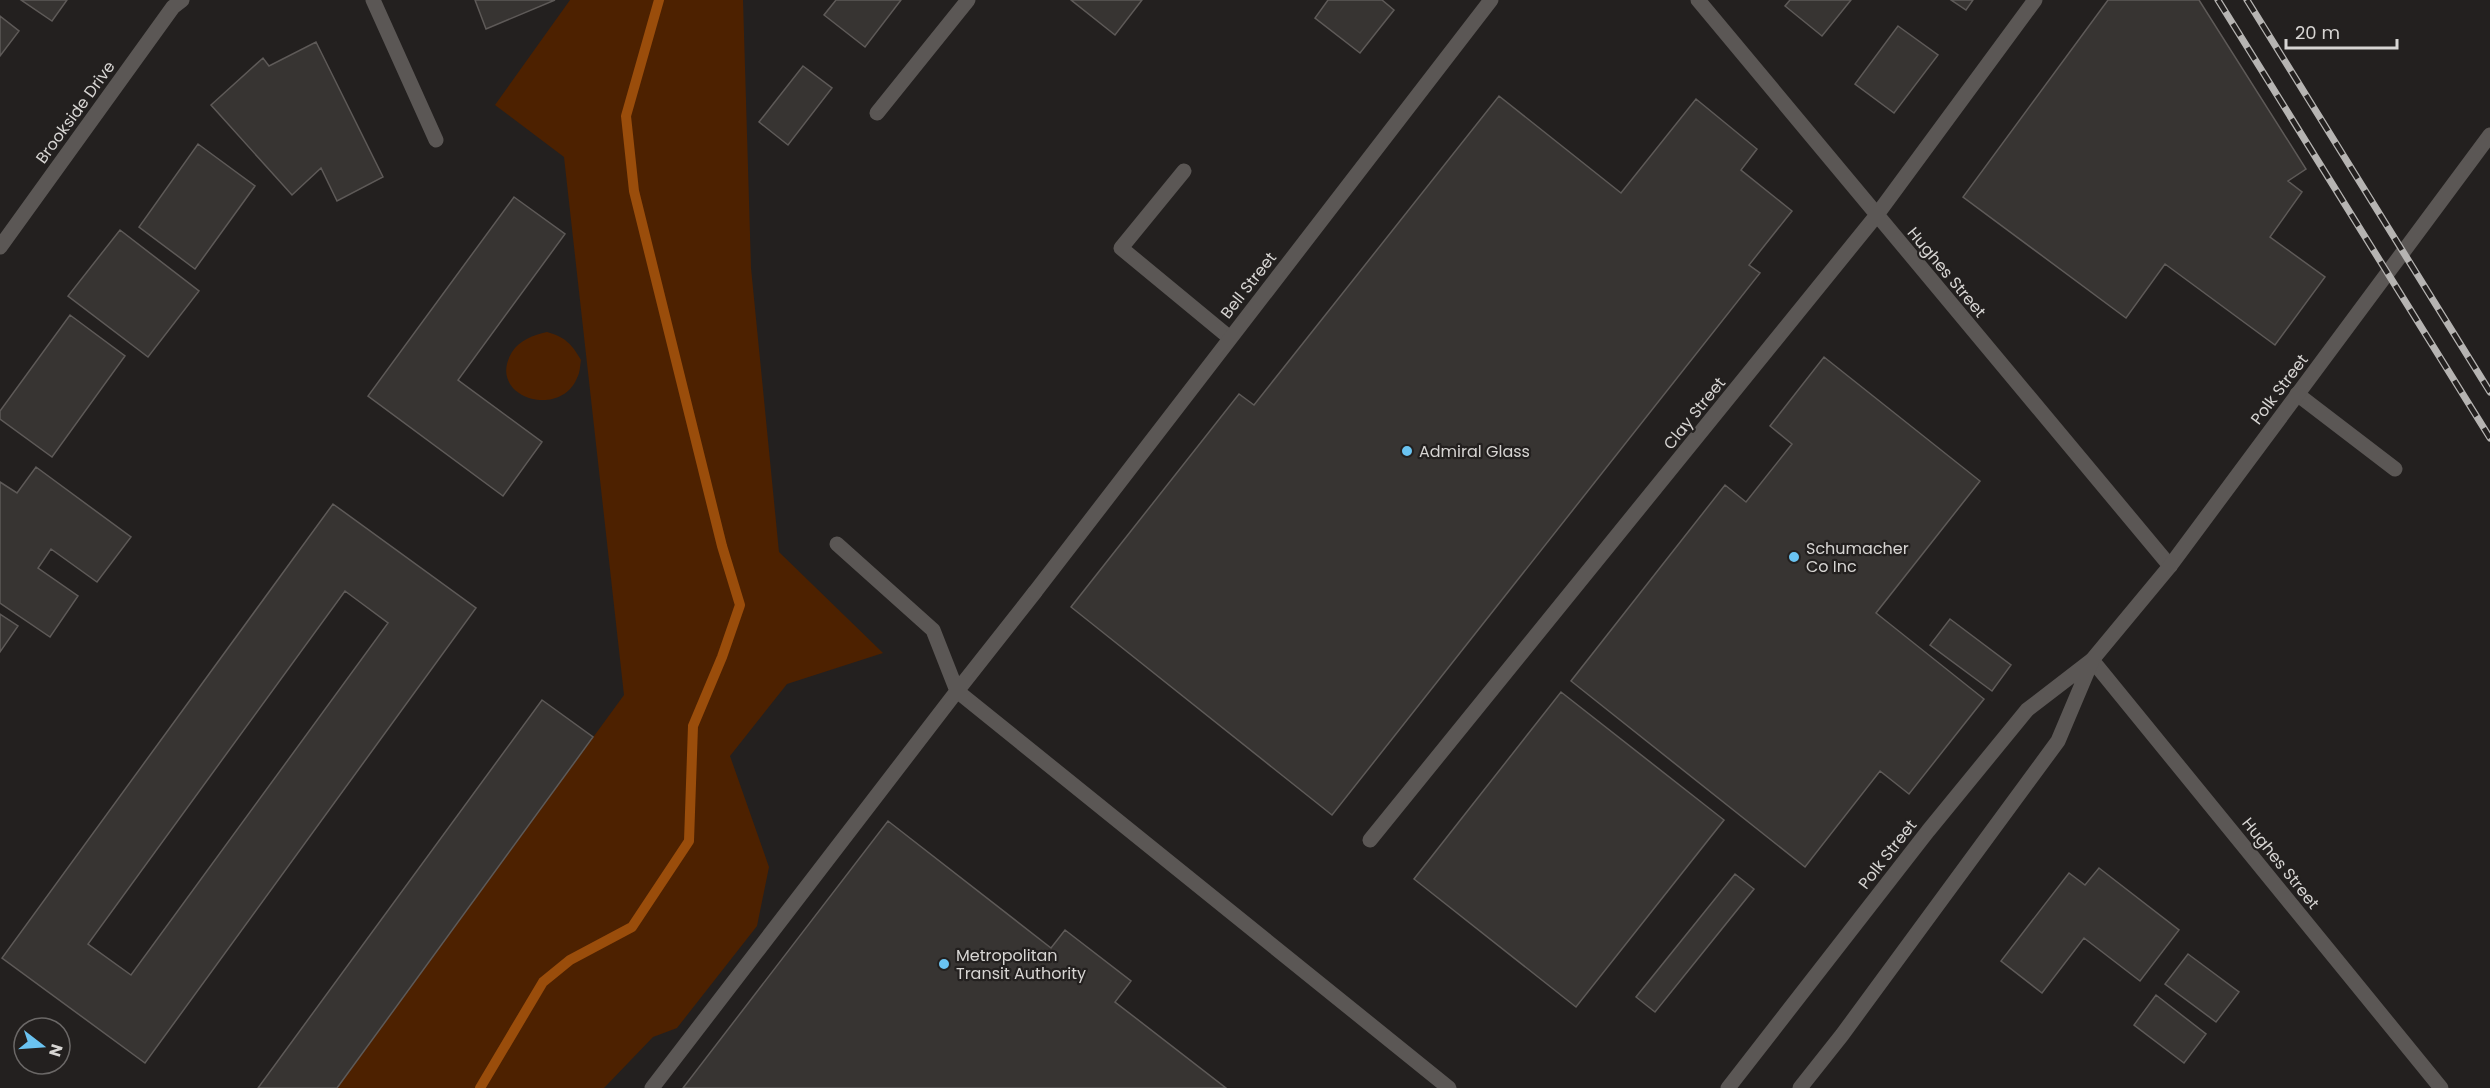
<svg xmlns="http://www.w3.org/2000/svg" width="2490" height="1088" font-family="Poppins,sans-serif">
<rect width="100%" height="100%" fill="#23201f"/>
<path fill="#4d2100" d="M570 0H743L751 268 779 552 883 653 787 684 730 756 769 867 757 926 677 1028 653 1037 604 1088H337L624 695 564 157 495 105Z
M547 332C565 337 572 344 581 360 580 366 580 373 577 378 560 420 485 397 512 352 520 340 533 335 547 332Z"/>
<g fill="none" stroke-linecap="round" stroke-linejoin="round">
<path stroke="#9a4d0b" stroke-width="10" d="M480 1088 543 982 570 960 632 927 689 841 693 726 722 657 740 605 722 546 634 191 626 116 659 0"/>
</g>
<path fill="#373432" stroke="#5e5a58" stroke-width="1.5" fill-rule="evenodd" d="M21 0H67L52 21Z
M475 0H555L486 29Z
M836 0H901L865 47 824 15Z
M1071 0H1142L1115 35Z
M1328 0H1382L1394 10 1360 53 1315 18Z
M1790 0H1851L1822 36 1785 6Z
M1951 0H1973L1966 10Z
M2108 0H2199L2306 169 2288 181 2302 192 2270 237 2325 277 2275 345 2165 264 2126 318 1963 197Z
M0 16 19 31 0 56Z
M1898 26 1938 55 1894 113 1855 84Z
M316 42 383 177 337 201 321 168 292 195 211 105 263 58 269 66Z
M803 66 832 88 788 145 759 122Z
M1499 96 1621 193 1696 99 1757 149 1741 170 1792 211 1749 265 1760 273 1332 815 1071 607 1239 394 1254 405Z
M198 144 255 186 195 269 139 227Z
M514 197 565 234 458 380 542 442 503 496 368 396Z
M120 230 199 291 148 357 68 296Z
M70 315 125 356 52 457 0 419V411Z
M1824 357 1980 481 1876 613 1984 699 1909 794 1880 771 1805 867 1571 681 1725 485 1746 502 1792 444 1770 426Z
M36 467 131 537 97 582 51 549 38 568 78 596 50 637 0 603V482L17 493Z
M333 504 476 608 145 1063 2 958ZM345 591 388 623 131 975 88 944Z
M0 614 18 626 0 652Z
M1950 619 2011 665 1992 691 1930 645Z
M1561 692 1724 820 1576 1007 1414 879Z
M542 700 593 737 337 1088H258Z
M888 821 1051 948 1065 930 1131 981 1115 1002 1226 1088H683Z
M2099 868 2179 930 2140 981 2084 938 2042 993 2001 961 2069 873 2085 885Z
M1735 874 1754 889 1655 1012 1636 997Z
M2188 954 2239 992 2216 1022 2165 984Z
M2156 995 2206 1034 2184 1063 2134 1025Z"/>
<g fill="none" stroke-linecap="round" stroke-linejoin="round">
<path stroke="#5b5755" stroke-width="15" d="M1184 171 1121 248 1230 338
M2297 394 2395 469
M1035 592 957 691 1449 1088
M652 1088 957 691 933 630 837 544"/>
<path stroke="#5b5755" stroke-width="15" d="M373 0 436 140
M1698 0 2170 566
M877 113 968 0
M0 247 173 7 182 0
M1035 592 1491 0
M2092 660 2441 1088
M1370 840 1876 216 2035 0"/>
<path stroke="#5b5755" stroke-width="15" d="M1728 1088 1928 831 2027 710 2092 660 2170 566 2490 135
M1800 1088 1842 1035 2058 741 2091 663"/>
<defs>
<path id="rail" d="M2218 0 2490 438
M2247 0 2490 392"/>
</defs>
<use href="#rail" stroke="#b6b4b2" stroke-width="7"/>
<use href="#rail" stroke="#23201f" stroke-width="4.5" stroke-dasharray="14" stroke-linecap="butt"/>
</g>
<g fill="#6ac3f1" stroke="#23201f" stroke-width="2">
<circle cx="1407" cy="451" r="6"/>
<circle cx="1794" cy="557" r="6"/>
<circle cx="944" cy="964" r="6"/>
</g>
<g text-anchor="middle" stroke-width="4.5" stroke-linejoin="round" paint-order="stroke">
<g font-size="16" fill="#d7d5d3" stroke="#23201f">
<text transform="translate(75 112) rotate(-54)" y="6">Brookside Drive</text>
<text transform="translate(1947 272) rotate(50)" y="6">Hughes Street</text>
<text transform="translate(1248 285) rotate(-52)" y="6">Bell Street</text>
<text transform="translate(2279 389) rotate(-53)" y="6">Polk Street</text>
<text transform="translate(1694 413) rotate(-51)" y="6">Clay Street</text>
<text transform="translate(1887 854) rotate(-52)" y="6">Polk Street</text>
<text transform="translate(2281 863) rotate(51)" y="6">Hughes Street</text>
</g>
<g font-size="16" fill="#d7d5d3" stroke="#23201f" text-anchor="start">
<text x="1419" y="457">Admiral Glass</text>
<text x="1806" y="554">Schumacher<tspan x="1806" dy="18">Co Inc</tspan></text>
<text x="956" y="961">Metropolitan<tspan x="956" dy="18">Transit Authority</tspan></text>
</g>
</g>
<g transform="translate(42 1046) rotate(107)"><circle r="28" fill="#23201f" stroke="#6b6867" stroke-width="1.5"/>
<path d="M0-4.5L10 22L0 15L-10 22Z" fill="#6ac3f1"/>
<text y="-9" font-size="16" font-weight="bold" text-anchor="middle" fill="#d7d5d3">N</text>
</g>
<path d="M2286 39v9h111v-9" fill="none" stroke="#d7d5d3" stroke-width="3"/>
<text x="2295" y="39" font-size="18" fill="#d7d5d3" stroke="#23201f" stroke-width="4.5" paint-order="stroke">20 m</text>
</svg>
